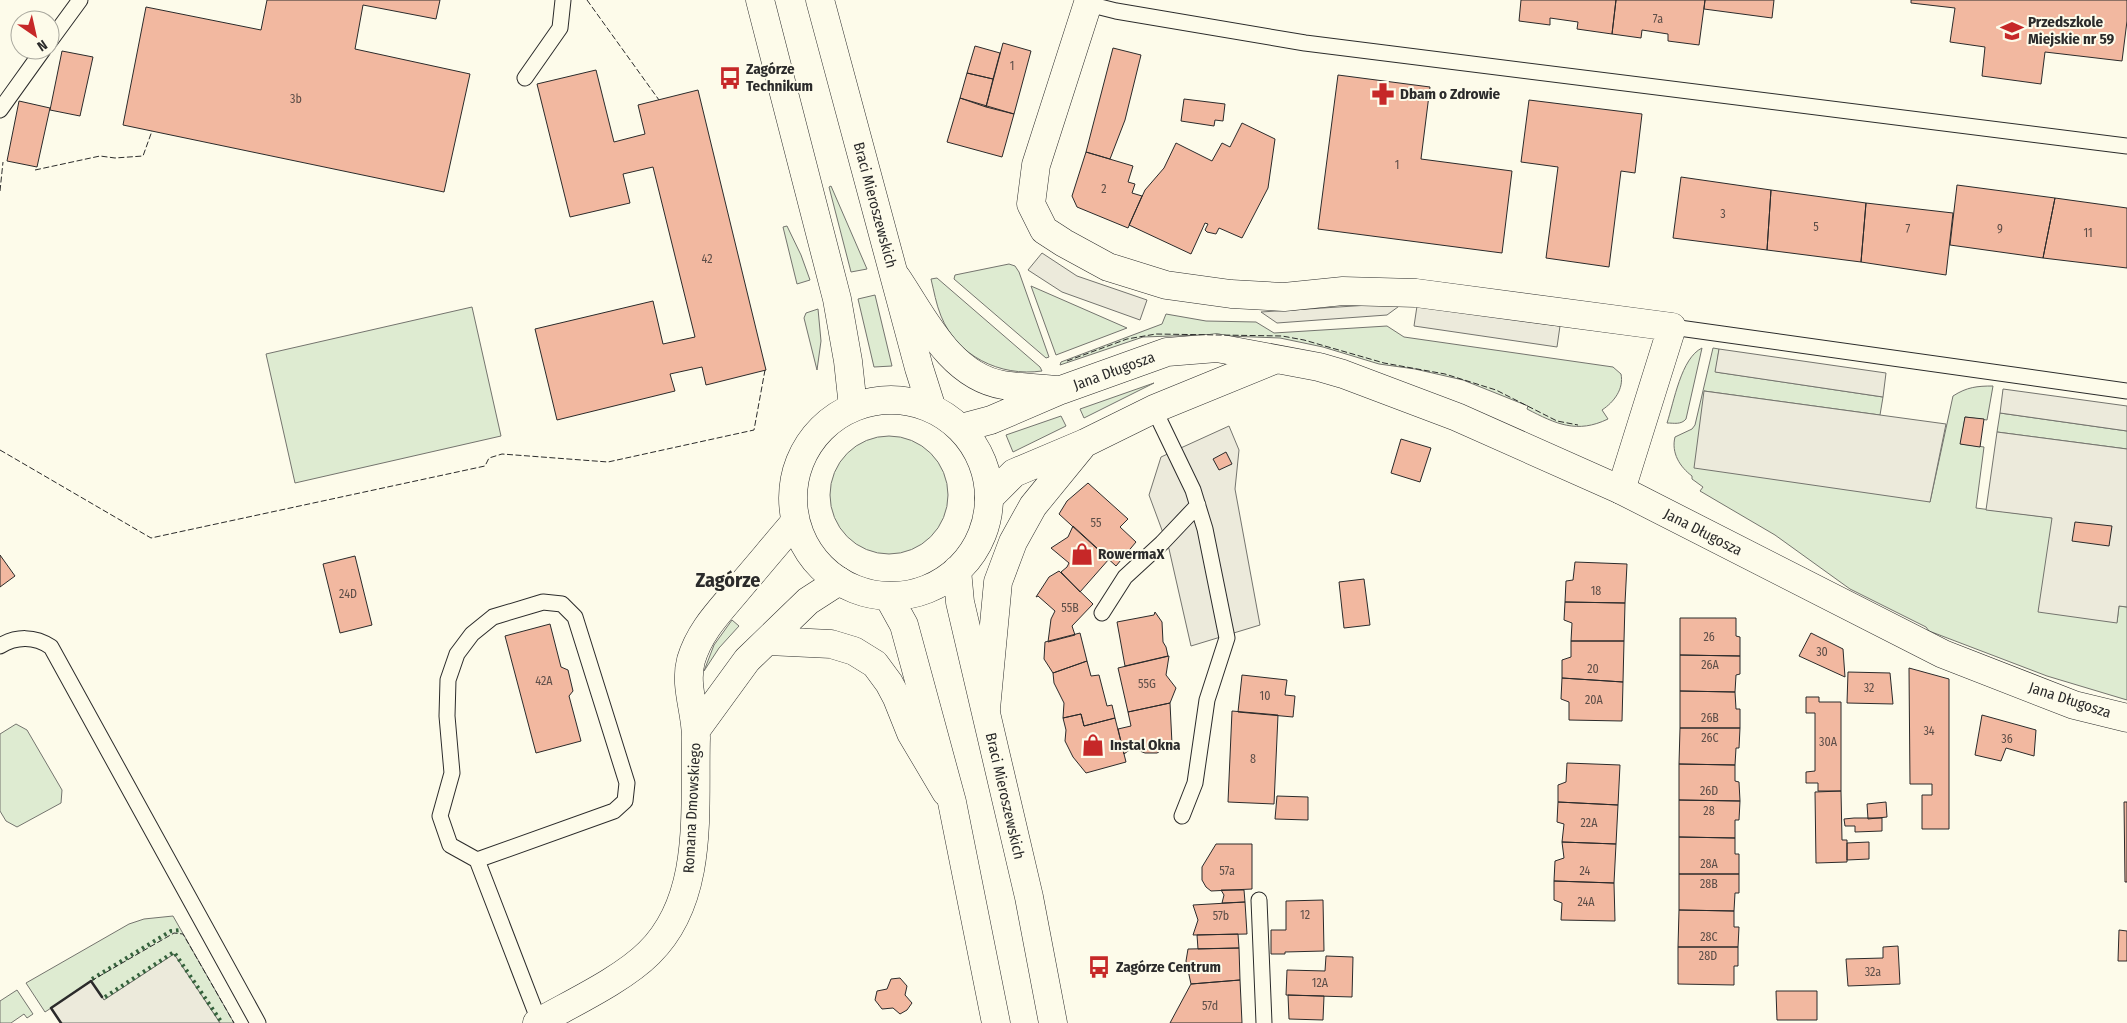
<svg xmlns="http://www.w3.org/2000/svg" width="2127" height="1023" font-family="'Fira Sans Condensed',sans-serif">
<rect width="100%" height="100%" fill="#fdfbea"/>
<path fill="#deebd1" stroke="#74746e" d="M831 186 867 269 851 272 829 187Z
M787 226 801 255 810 280 797 284 783 227Z
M1009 264 1015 266 1019 272 1049 357 1046 358 954 279 955 275Z
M937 278 1040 367 1042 371C1000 377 957 356 941 316 936 304 934 291 931 279Z
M1031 286 1127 328 1056 355Z
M875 295 892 366 874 367 858 299Z
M472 307 501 436 295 483 266 354Z
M818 309 821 341 817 370 804 318 806 313Z
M1166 314 1206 321 1256 322 1274 333 1387 326 1404 337 1613 367 1621 374C1624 389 1614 402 1602 410L1608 419C1577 434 1556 424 1527 409L1528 406 1463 380 1415 369 1379 364 1323 347 1280 338 1201 335 1143 337 1060 365 1061 362 1162 324Z
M1702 348 1686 419C1681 425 1674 423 1667 423 1674 402 1681 358 1702 348Z
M1713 348 1719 349 1716 372 1883 397 1880 415 1704 391 1930 502 1953 396C1967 387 1977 386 1993 386L1987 420 1965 417 1961 444 1984 447 1976 508 2053 518 2117 622 2119 606 2127 607V700L2047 676 1929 631 1926 627 1850 589 1775 535 1700 491 1703 487 1692 479V476C1680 467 1671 453 1675 437L1692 429 1695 425Z
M1154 383 1084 418 1080 409Z
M2000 413 2127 431V449L1997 432Z
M1061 416 1066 426 1013 452 1006 435Z
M830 495a59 59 0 1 1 118 0a59 59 0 1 1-118 0Z
M732 620 739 626 719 648 704 671 714 645Z
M16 724 27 730 62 790 61 803 17 827 6 821 0 811V734Z
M173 916 234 1023H220L174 954 104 1000 91 982 45 1012 26 983 129 924 144 919Z
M17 990 33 1014 27 1018 24 1014 11 1023H0V1001Z"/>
<path fill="#eceadb" stroke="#74746e" d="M1042 253 1077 276 1147 300 1140 320 1062 292 1028 270Z
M1385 304H1402L1387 315 1277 323 1261 312Z
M1417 306 1560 326 1557 347 1414 326Z
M1719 349 1886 373 1883 397 1715 372Z
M2003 389 2127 406V431L2000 413Z
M1704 391 1946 424 1930 502 1694 468Z
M1229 426 1239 450 1235 489 1260 625 1191 646 1169 549 1149 495 1161 457Z
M1997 432 2127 449V607L2119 606 2117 623 2038 612 2052 518 1986 510Z
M174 954 220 1023H61L51 1008 91 981 104 1000Z"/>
<path fill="#f2b8a0" stroke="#2b2b2b" d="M267 0H440L436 19 363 5 355 49 470 74 444 192 123 125 146 7 261 30Z
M1521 0H1616L1612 34 1577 29 1578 22 1550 18V25L1519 21Z
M1616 0H1705L1699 45 1668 41V34L1642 30 1641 38 1612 34Z
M1705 0H1774L1772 18 1704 9Z
M1911 0H2127V21L2122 61 2045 52 2041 84 1982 76 1985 47 1950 42 1955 8 1911 3Z
M1003 43 1031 51 1014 114 986 107Z
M975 46 1000 53 993 79 967 73Z
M1113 48 1141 55 1125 120 1110 159 1086 152Z
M62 51 93 57 80 116 50 110Z
M596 70 614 142 645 134 638 105 698 90 766 370 706 385 702 367 670 374 675 391 557 420 535 329 653 301 663 344 695 337 653 167 623 174 630 203 570 217 537 84Z
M967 73 993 79 986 107 960 98Z
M1338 75 1430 87 1421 159 1512 171 1502 253 1318 229Z
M960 98 1014 114 1002 157 947 142Z
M1184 99 1225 104 1223 121 1215 120 1214 126 1181 121Z
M1529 100 1642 114 1635 173 1621 171 1609 267 1546 258 1558 167 1521 162Z
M19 101 50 108 37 167 7 161Z
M1242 123 1275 139 1268 188 1242 238 1219 228 1216 234 1207 232 1205 230 1208 224 1205 223 1191 254 1129 225 1145 190 1164 168 1176 143 1212 161 1222 143 1230 147Z
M1086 152 1133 166 1128 182 1135 184 1132 193 1142 196 1128 228 1077 207 1072 196Z
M1681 177 1771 190 1767 250 1673 238Z
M1957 185 2055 198 2043 258 1950 245Z
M1771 190 1866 203 1861 262 1767 250Z
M2055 198 2127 208V268L2043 258Z
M1866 203 1953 213 1946 275 1861 262Z
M1965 417 1984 419 1980 447 1960 444Z
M1401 439 1431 448 1420 482 1391 473Z
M1226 452 1232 464 1219 470 1213 459Z
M1088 483 1128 519 1120 527 1136 542 1116 566 1059 514 1067 501Z
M2075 522 2112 526 2109 546 2072 541Z
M1073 526 1109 559 1080 592 1061 572 1067 567 1069 563 1051 548 1068 537Z
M0 555 15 576 0 587Z
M355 556 372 625 340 633 323 564Z
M1575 562 1627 564 1625 603 1565 602 1566 581 1573 580Z
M1059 571 1093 604 1072 626 1075 635 1048 642 1051 619 1055 611 1038 596 1036 597 1049 577Z
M1364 579 1370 625 1344 628 1339 582Z
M1565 602 1625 603 1624 641H1571L1572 623 1564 620Z
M1155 612 1162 622 1163 642 1166 647 1168 656 1125 666 1117 622 1154 615Z
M1680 618H1736V636L1740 637V656L1680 655Z
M550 624 561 667 568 670 573 691 569 696 581 741 536 753 505 636Z
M1080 633 1087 661 1053 673 1044 659 1045 642Z
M1811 633 1843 649 1845 677 1799 656Z
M1571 641H1624L1623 682 1562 678V660L1571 657Z
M1680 655 1740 656V674L1736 675 1735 692 1680 691Z
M1169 656 1166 675 1176 688 1170 703 1128 712 1118 668Z
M1087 661 1091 676 1099 675 1107 706 1112 705 1115 718 1084 726 1081 714 1063 718 1064 703 1054 683 1053 673Z
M1909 668 1949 679V829H1922V795H1932V784H1910Z
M1848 672 1890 673 1893 704 1847 703Z
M1242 675 1287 680 1285 695 1295 696 1293 717 1238 712Z
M1562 678 1623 682 1622 721 1569 720V702L1561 699Z
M1680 691 1735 692 1736 709H1740V728H1680Z
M1806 697H1819V702H1841V791H1818V783H1806V772L1815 771V713H1806Z
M1170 703 1172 744 1157 753H1145L1132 748 1124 754 1118 729 1131 726 1128 712Z
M1232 711 1278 715 1274 804 1228 802Z
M1081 714 1084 726 1115 718 1126 762 1086 773 1073 757 1065 741 1066 730 1063 718Z
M1982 715 2036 730 2034 756 2006 748 2001 761 1975 755Z
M1680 728H1740L1739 748H1736L1735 765 1679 764Z
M1567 763 1620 765 1618 805 1558 802V785L1566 782Z
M1679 764 1735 765V781L1739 782 1740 801 1679 800Z
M1841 791 1842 840H1847V862L1816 863 1815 792Z
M1277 796 1308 797V820L1275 819Z
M1679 800 1740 801 1739 820H1735V838L1679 837Z
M1558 802 1618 805 1616 844 1562 842 1564 824 1557 822Z
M1886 802 1887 817 1868 819 1867 804Z
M2124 802H2127V882H2125Z
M1854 818H1882V831L1855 832V826H1845L1844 819Z
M1679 837 1735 838V854H1739V874H1679Z
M1562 842 1616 844 1614 883 1554 881 1555 861 1564 858Z
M1869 842V859L1847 860V843Z
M1216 844H1252V889L1211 891 1206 887 1202 880V867Z
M1679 874H1739V893H1735L1734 911 1679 910Z
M1554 881 1614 883 1615 921 1561 920 1562 903 1554 900Z
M1221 890H1244L1245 902 1222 903 1224 895Z
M1323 900 1324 951 1285 952V954H1271V930H1286V901Z
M1245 902 1247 934 1193 935 1198 920 1193 905Z
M1679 910 1734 911V927H1739L1738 947H1678Z
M2119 930 2127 931V961H2118Z
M1238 934 1239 948 1198 949 1197 935Z
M1898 946 1900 984 1848 986 1846 959 1883 958V947Z
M1678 947H1738V966H1734V985L1678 984Z
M1239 948 1240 980 1191 984 1186 961 1188 949Z
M1326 956 1353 957 1352 997 1286 995 1287 970 1325 971Z
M900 978 907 986 905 995 912 1003 907 1010 900 1014 893 1008 882 1009 875 1000 877 991 887 989 891 979Z
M1240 980 1242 1023H1170L1191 984Z
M1776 991H1817V1020H1777Z
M1288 995 1324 996 1323 1020 1289 1019Z"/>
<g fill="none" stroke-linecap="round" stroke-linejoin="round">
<defs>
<path id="service" d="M1088 4 1116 11 1305 43 2127 146
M50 41 80 0
M525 78 560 28 563 0
M0 110 43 50
M1672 327 2127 391
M1154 409 1193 490 1205 529 1227 638 1207 700 1195 783 1182 816
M1102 613 1125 577 1162 543 1198 505
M0 646C16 636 35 636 51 647L258 1023
M477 860 614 811 625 801 627 783 575 617 562 604 543 602 493 617 472 634 457 654 448 680 447 716 452 773 440 816 450 845 477 860 539 1021
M1259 900 1264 1023"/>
<path id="minor" d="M1089 0 1036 165 1031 204 1044 230 1064 243 1108 267 1166 285 1231 294 1284 297 1343 291 1416 293 1672 327 1621 490
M768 641 831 644 854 651 875 664 889 683 897 698 911 733 946 792
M696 730 747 660 808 601 839 581
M537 1023C570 1004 622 980 649 953 705 898 694 810 696 738 696 711 684 686 691 660 700 630 720 611 739 588 758 566 776 544 795 522"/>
<path id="tertiary" d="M897 278C924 318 950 376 1003 385 1020 388 1039 388 1057 390
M961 428 991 420 1061 390 1167 352 1217 348 1319 367 1343 374 1457 417 1621 490 1943 654 2074 705 2127 718
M989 498 1014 473 1085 443 1154 409 1274 360
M986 709 998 582 1013 542 1033 506 1082 446"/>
<path id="secondary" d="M760 0 837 299 848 361 853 407
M820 0 919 368 932 409
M793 498a98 98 0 1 1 196 0a98 98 0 1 1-196 0Z
M957 570 960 602 1029 897 1053 1023
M888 596 904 625 952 802 996 1023"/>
</defs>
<use href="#service" stroke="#2b2b2b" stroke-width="17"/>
<use href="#minor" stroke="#2b2b2b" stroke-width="29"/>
<use href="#tertiary" stroke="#2b2b2b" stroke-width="29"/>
<use href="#secondary" stroke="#2b2b2b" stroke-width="29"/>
<use href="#service" stroke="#fdfbea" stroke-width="15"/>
<use href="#minor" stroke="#fdfbea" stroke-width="28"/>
<use href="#tertiary" stroke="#fdfbea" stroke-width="28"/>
<use href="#secondary" stroke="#fdfbea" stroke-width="28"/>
<path stroke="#34623c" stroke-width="4" stroke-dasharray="2.5 4" stroke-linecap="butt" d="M92 979 171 931 180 930
M105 997 174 952 222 1023"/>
<path stroke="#2b2b2b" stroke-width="1" stroke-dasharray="6 2.5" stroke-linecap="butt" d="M587 0 659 100
M35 170 100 156 115 158 143 156 152 131
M0 191 3 162
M1067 361 1127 339 1156 334 1282 336 1304 340 1384 363 1445 374 1496 390 1557 421 1578 425
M0 450 151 538 485 466 489 458 502 454 608 462 754 430 765 370
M91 981 174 933 183 934 234 1023"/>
<path stroke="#2b2b2b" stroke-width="2.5" d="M61 1023 51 1008 91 981 102 997"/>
</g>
<defs>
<symbol id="school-bare" viewBox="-9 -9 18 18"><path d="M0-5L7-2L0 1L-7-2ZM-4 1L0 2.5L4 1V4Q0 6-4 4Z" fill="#c62828" stroke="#fdfbea" stroke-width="2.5" paint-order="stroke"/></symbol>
<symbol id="bus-bare" viewBox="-9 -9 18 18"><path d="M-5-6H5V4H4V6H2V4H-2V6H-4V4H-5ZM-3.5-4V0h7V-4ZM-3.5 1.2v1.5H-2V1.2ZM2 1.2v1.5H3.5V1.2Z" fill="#c62828" stroke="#fdfbea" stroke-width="2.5" paint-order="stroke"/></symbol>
<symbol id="pharmacy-bare" viewBox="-9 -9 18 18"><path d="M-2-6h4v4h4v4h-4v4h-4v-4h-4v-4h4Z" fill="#c62828" stroke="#fdfbea" stroke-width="2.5" paint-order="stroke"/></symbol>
<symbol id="shop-bare" viewBox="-9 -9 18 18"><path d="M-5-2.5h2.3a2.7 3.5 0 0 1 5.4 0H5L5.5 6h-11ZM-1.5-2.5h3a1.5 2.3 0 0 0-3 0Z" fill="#c62828" stroke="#fdfbea" stroke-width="2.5" paint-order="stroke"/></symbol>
</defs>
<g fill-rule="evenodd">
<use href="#school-bare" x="1996" y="15" width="32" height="32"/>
<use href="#bus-bare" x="714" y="62" width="32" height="32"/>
<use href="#pharmacy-bare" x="1367" y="78" width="32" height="32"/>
<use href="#shop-bare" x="1066" y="538" width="32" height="32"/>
<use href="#shop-bare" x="1077" y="729" width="32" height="32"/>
<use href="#bus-bare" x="1083" y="951" width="32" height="32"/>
</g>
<g text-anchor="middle" stroke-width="4" stroke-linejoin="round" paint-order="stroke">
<g font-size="12" fill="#5d4e48">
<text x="1658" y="23">7a</text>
<text x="1012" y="70">1</text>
<text x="296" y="103">3b</text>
<text x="1397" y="169">1</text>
<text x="1104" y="193">2</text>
<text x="1723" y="218">3</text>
<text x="1816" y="231">5</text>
<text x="1908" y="233">7</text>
<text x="2000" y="233">9</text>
<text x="2088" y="237">11</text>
<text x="707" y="263">42</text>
<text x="1096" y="527">55</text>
<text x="1596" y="595">18</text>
<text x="348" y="598">24D</text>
<text x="1070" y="612">55B</text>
<text x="1709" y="641">26</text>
<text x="1822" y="656">30</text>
<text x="1710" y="669">26A</text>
<text x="1593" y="673">20</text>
<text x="544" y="685">42A</text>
<text x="1147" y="688">55G</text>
<text x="1869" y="692">32</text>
<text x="1265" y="700">10</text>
<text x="1594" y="704">20A</text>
<text x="1710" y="722">26B</text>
<text x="1929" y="735">34</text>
<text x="1710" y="742">26C</text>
<text x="2007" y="743">36</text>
<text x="1828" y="746">30A</text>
<text x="1253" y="763">8</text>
<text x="1709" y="795">26D</text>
<text x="1709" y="815">28</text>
<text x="1589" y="827">22A</text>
<text x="1709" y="868">28A</text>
<text x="1227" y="875">57a</text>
<text x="1585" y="875">24</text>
<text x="1709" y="888">28B</text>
<text x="1586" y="906">24A</text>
<text x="1305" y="919">12</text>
<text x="1221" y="920">57b</text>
<text x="1709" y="941">28C</text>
<text x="1708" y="960">28D</text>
<text x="1873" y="976">32a</text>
<text x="1320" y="987">12A</text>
<text x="1210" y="1010">57d</text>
</g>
<g font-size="15" font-weight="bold" fill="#2b2b2b" stroke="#fdfbea" text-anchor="start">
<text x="2028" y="27">Przedszkole<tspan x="2028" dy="17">Miejskie nr 59</tspan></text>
<text x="746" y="74">Zagórze<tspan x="746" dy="17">Technikum</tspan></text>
<text x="1400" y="99">Dbam o Zdrowie</text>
<text x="1098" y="559">RowermaX</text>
<text x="1110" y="750">Instal Okna</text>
<text x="1116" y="972">Zagórze Centrum</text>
</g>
<g font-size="15" fill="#2b2b2b" stroke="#fdfbea">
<text transform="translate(875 205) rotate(75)" y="5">Braci Mieroszewskich</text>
<text transform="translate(1114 371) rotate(-20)" y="5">Jana Długosza</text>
<text transform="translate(1703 532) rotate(27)" y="5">Jana Długosza</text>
<text transform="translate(2070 700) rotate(18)" y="5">Jana Długosza</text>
<text transform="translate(1005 796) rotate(77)" y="5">Braci Mieroszewskich</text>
<text transform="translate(692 808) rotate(-87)" y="5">Romana Dmowskiego</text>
</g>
<g font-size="20" font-weight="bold" fill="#2b2b2b" stroke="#fdfbea">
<text x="728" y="587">Zagórze</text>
</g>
</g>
<g transform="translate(35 35) rotate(146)"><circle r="24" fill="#fdfbea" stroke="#a9a89e"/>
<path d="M0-4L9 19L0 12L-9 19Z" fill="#c62828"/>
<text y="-8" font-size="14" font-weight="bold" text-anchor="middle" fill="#2b2b2b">N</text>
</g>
</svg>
